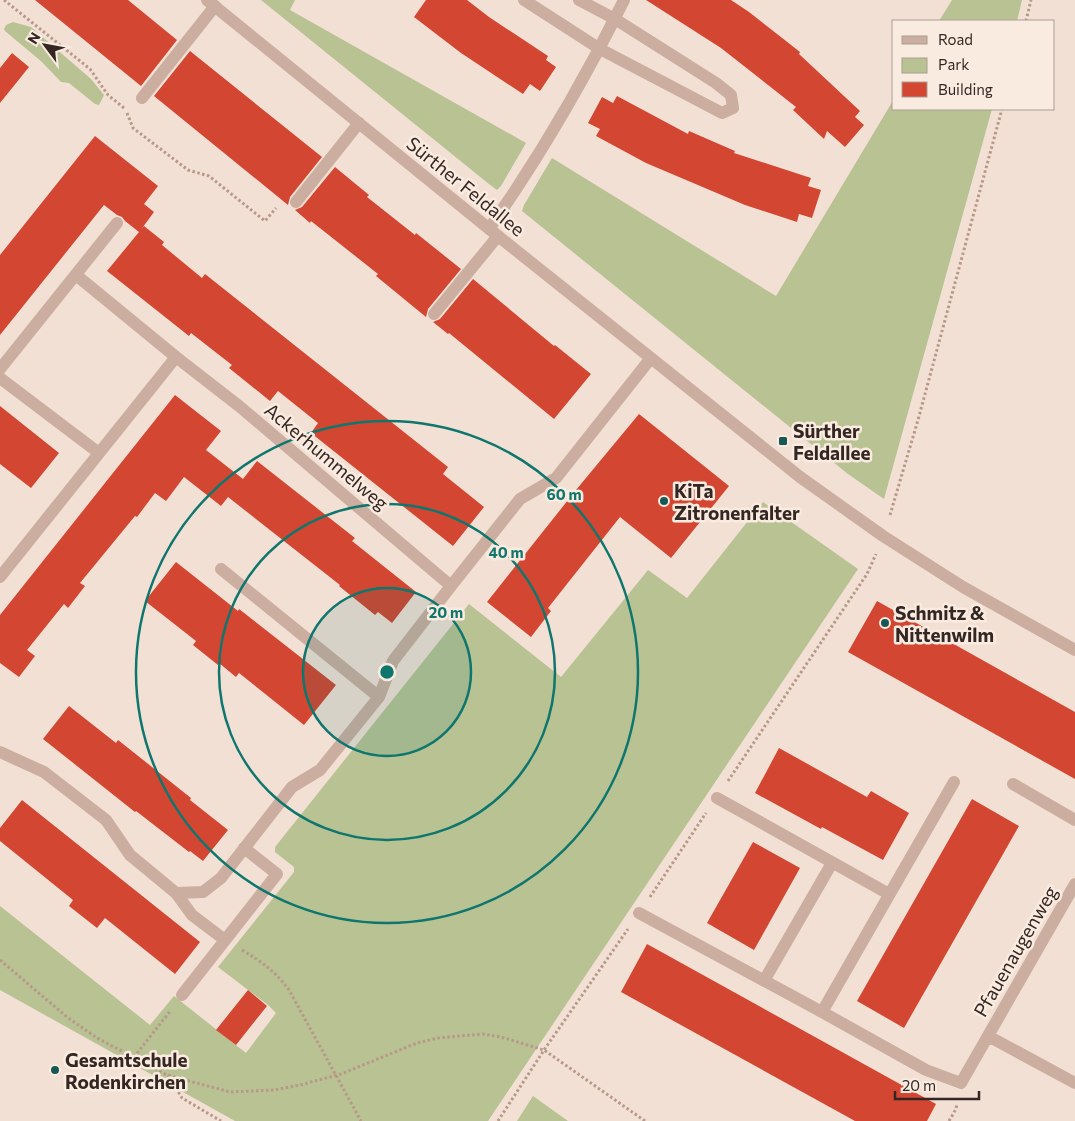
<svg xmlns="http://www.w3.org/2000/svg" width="1075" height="1121" viewBox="0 0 1075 1121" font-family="Commissioner,sans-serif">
<rect width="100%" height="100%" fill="#f3e0d4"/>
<!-- green -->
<path fill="#b8c293" d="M 261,0 L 295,0 L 290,10 L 526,143 L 501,186 L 497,190 L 489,184 Z
M 952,0 L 1022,0 L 1017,21 L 939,21 Z
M 13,22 L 31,27 L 91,79 L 104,95 L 99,105 L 95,104 L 69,83 L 61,82 L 42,62 L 5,31 L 4,29 L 6,25 Z
M 894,99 L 894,109 L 992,109 L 884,499 L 848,474 L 522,211 L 524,205 L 552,158 L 776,296 Z
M 763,502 L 858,569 L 488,1121 L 235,1121 L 0,990 L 0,906 L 150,1025 L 174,996 L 246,1053 L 276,1013 L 268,1005 L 218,967 L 294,872 L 294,867 L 275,852 L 275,847 L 469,604 L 561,677 L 648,570 L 687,598 Z
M 533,1096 L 568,1121 L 517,1121 Z"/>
<!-- building -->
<path fill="#d24632" d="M 35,0 L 128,0 L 177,40 L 141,86 Z
M 426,0 L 467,0 L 489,17 L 548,56 L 546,60 L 556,67 L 540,91 L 530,84 L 523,94 L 461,53 L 414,17 Z
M 646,0 L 731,0 L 749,12 L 800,52 L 799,54 L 860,111 L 855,117 L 864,125 L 845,147 L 827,131 L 824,139 L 793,110 L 796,107 L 721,48 Z
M 190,51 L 322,157 L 290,197 L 288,205 L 154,96 Z
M 12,53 L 29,67 L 0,103 L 0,68 Z
M 617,96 L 688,134 L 689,131 L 735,151 L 734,153 L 811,178 L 808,186 L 821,190 L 812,218 L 799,214 L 797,222 L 745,205 L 646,163 L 596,136 L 600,129 L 588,123 L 602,97 L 613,103 Z
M 95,136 L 158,186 L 144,204 L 154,212 L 140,231 L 144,226 L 164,242 L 162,245 L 202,278 L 205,274 L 448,467 L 443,474 L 484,507 L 453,546 L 311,433 L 318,423 L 278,391 L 270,401 L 229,368 L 232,365 L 191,333 L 189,336 L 107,271 L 139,232 L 125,221 L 122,217 L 117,215 L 104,205 L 0,335 L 0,255 Z
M 335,167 L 369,195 L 367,197 L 415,235 L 416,233 L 461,269 L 428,309 L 426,317 L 376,276 L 378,274 L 311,221 L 310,223 L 295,210 L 302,207 Z
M 473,279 L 554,346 L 555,345 L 591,374 L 554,419 L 449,333 L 448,334 L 433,322 L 440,319 Z
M 175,395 L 221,431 L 206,450 L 243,479 L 257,461 L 355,538 L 352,541 L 416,592 L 392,623 L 378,612 L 375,615 L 339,586 L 340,585 L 228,497 L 221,506 L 184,477 L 166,501 L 155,493 L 137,517 L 135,516 L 80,583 L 85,586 L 68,608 L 64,604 L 27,650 L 35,656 L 19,677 L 0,663 L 0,615 Z
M 0,406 L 59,453 L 31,488 L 0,464 Z
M 639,414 L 729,486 L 671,558 L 620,517 L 548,608 L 551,611 L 531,637 L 487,602 L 576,490 Z
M 176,562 L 238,611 L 239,609 L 336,685 L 304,725 L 239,673 L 236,677 L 219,663 L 218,665 L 193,645 L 196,641 L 145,601 Z
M 877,601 L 1075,712 L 1075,779 L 848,652 Z
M 69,706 L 116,743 L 118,740 L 191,798 L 190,800 L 228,830 L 203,861 L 190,851 L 189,852 L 136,811 L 135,812 L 43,739 Z
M 779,748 L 867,797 L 871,791 L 909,813 L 883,860 L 822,827 L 821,829 L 755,793 Z
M 972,799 L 1019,826 L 904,1028 L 857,1001 Z
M 22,800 L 200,942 L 175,974 L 105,918 L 97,928 L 69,906 L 73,900 L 0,841 L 0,828 Z
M 753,842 L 800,868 L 754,950 L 707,923 Z
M 647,944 L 936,1104 L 927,1121 L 855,1121 L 621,992 Z
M 248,990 L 267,1006 L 236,1045 L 216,1030 Z"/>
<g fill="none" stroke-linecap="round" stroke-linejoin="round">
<!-- path -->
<path stroke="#b79889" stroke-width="3" stroke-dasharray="2.5 2.5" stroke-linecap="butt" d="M 4,0 L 90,69 L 108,95 L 124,108
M 1026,21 L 1031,0
M 127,113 L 133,128 L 188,170 L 209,176 L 265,221 L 276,208
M 890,515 L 918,420 L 1002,109
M 728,781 L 867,574 L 876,554
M 650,897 L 706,813
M 242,950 C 262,962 275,971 289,990 L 361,1121
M 0,960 L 67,1017 L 97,1038 L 167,1075 L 230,1092 L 274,1090 L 300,1085 L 341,1074 L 417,1043 L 438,1038 L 483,1034 L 501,1037 L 544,1050 L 645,1121
M 134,1057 L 171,1010
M 168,1075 L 182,1098 L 221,1121
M 498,1121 L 544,1050 L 628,929
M 949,1121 L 956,1109 L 957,1103"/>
<!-- service -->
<path stroke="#cbae9f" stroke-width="12" d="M 142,98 L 215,6
M 296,202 L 359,123
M 434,314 L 498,236
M 1013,784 L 1075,820
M 176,893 L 192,915 L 225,940
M 182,995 L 277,874 L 244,848"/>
<!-- minor -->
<path stroke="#cbae9f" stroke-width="12" d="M 207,0 L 498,236 L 800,477 L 883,536 L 963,587 L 1075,650
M 524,0 L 600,49 L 722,113 L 733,108 L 731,95 L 716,83 L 615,19 L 579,0
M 489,229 C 540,156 585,79 624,0
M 76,275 L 176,357
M 0,369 L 117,223
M 0,378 L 99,453
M 221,569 L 379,697
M 0,577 L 176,357 L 239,406 L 451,586
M 0,752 L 44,772 L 106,820 L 130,855 L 176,893 L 203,892 L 221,878 L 292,787 L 320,770 L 379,697 L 393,661 L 451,586 L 520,499 L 556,478 L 651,358
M 954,782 L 822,1012 L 926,1070 L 961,1083 L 1075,884
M 717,798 L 889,894
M 639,913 L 822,1012
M 765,979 L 832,863
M 988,1036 L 1075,1083"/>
</g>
<!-- distance rings -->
<circle cx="387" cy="672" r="84" fill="#0f766e" fill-opacity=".12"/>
<g fill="none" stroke="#0f766e" stroke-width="2.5">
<circle cx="387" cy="672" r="84"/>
<circle cx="387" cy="672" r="168"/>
<circle cx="387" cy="672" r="251"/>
</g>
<!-- markers -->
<g fill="#165855" stroke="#faebe0" stroke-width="2">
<rect x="778" y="436" width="10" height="10" rx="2.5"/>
<circle cx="664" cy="501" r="5"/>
<circle cx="885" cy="623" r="5"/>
<circle cx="55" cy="1070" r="5"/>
</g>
<g text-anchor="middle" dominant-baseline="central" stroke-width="5" stroke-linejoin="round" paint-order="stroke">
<!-- street labels -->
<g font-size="19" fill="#342723" stroke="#faebe0">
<text transform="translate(466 186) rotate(39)">Sürther Feldallee</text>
<text transform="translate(327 456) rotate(40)">Ackerhummelweg</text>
<text transform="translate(1015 951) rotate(-60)">Pfauenaugenweg</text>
</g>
<!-- poi labels -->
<g font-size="19" font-weight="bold" fill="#342723" stroke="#faebe0" text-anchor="start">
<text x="793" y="430">Sürther<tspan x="793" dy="22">Feldallee</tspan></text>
<text x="674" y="490">KiTa<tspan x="674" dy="22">Zitronenfalter</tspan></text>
<text x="895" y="612">Schmitz &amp;<tspan x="895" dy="22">Nittenwilm</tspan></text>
<text x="65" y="1059">Gesamtschule<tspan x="65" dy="22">Rodenkirchen</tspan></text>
</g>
</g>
<circle cx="387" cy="672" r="8" fill="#0f766e" stroke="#faebe0" stroke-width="2.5"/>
<g font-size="15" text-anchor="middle" font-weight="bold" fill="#0f766e" stroke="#faebe0" stroke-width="5" stroke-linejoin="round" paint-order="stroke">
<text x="564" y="500">60 m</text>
<text x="506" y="558">40 m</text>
<text x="446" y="618">20 m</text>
</g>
<!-- legend -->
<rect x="892" y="20" width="162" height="90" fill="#faebe0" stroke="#ab9d94"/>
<rect x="902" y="36" width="25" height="8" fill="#cbae9f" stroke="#ab9d94"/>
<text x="938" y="45" font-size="15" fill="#342723">Road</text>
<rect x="902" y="58" width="25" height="15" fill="#b8c293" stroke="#ab9d94"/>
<text x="938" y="70" font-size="15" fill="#342723">Park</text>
<rect x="902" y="82" width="25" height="15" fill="#d24632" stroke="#ab9d94"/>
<text x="938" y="95" font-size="15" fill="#342723">Building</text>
<!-- north arrow -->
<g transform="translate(45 45) rotate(302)" stroke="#faebe0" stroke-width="4" paint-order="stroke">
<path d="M0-4L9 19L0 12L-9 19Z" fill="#342723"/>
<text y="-8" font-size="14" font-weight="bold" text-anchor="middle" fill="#342723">N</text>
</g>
<!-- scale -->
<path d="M895 1091v8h84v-8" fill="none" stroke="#342723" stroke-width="2.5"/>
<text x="902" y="1091" font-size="15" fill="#342723" stroke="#faebe0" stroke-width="4" paint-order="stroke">20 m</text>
</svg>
